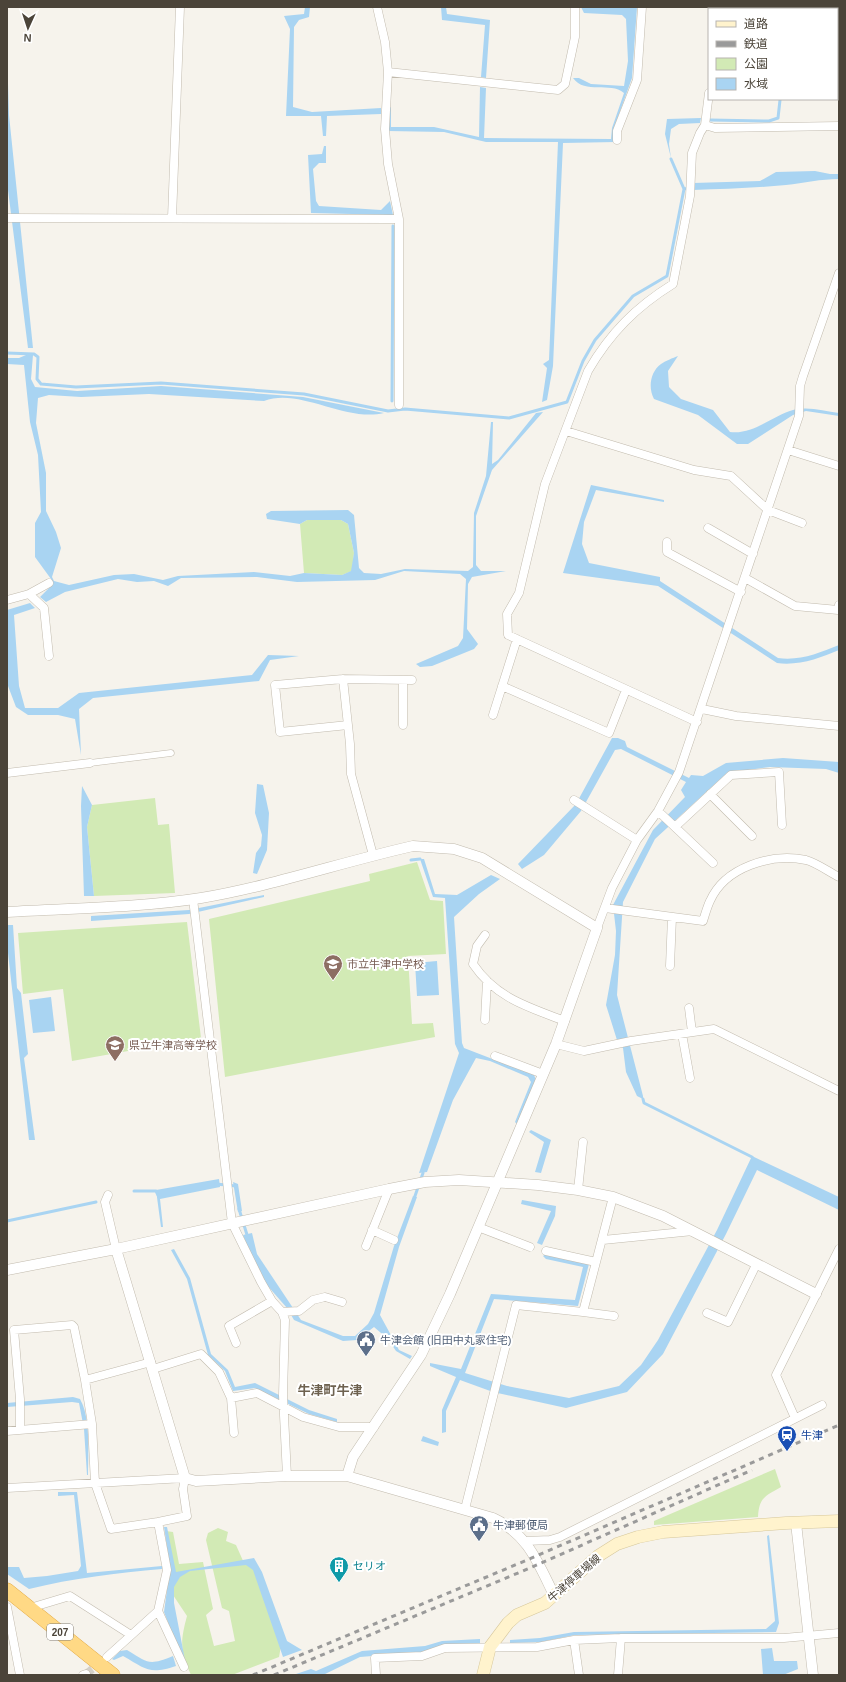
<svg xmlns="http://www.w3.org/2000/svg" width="846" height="1682" viewBox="0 0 846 1682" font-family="Arial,'Noto Sans JP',sans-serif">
<rect width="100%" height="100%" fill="#f6f3ec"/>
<!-- green -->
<path fill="#d2eab5" d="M 307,520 L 341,520 L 348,524 L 354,553 L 352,571 L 342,575 L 304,573 L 300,524 Z
M 155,798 L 158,825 L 169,824 L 175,893 L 94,896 L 87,827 L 92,805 Z
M 417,862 L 430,900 L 443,901 L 446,954 L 408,956 L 412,1024 L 433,1023 L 435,1037 L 225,1077 L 209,919 L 370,881 L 369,874 Z
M 187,922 L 201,1038 L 72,1061 L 63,989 L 23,994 L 18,933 Z
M 775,1469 L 781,1487 C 765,1496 759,1498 758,1517 L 654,1525 L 654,1521 Z
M 218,1528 L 228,1532 L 226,1541 L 236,1545 L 244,1563 L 256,1569 L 281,1646 L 279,1657 L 232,1675 L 191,1675 C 180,1651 180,1642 187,1616 L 171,1592 L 173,1572 L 166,1531 L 173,1532 L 179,1564 L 203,1562 L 213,1609 L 206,1615 L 214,1646 L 235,1641 L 229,1611 L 222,1608 L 206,1540 L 208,1533 Z"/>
<!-- water -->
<path fill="#a9d4f2" d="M 305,7 L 310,7 L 309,17 L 299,20 L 294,27 L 293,107 L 312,112 L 381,108 L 381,114 L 327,116 L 326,136 L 323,136 L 321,116 L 286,116 L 290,29 L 284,16 L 304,14 Z
M 441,7 L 446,7 L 447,14 L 490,20 L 486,78 L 481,77 L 485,25 L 442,20 Z
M 581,7 L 637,7 L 632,78 L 614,128 L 616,142 L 563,143 L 553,366 L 547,400 L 542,402 L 547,368 L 543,364 L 549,360 L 558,142 L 486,142 L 444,132 L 388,131 L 388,108 L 391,107 L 391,127 L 434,127 L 479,137 L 480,87 L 486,88 L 484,138 L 611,139 L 612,128 L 624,93 C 610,81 585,95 573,78 L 579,78 L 591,84 L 624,86 L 628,61 L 626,19 L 622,15 L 584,13 Z
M 7,52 L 9,115 L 33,348 L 28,348 L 7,182 Z
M 701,118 L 700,123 L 679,124 L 671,129 L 669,144 L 671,158 L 665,134 L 667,119 Z
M 324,146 L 326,146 L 326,163 L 319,163 L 313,169 L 316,201 L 319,206 L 381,210 L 390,201 L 393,215 L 311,213 L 308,155 L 322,154 Z
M 815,171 L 830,174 L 839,174 L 839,179 C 821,179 804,183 786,185 C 755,188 724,189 693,190 L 693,183 L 760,181 L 776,172 Z
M 26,355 L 33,355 L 31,379 L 35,387 L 77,391 L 161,386 L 303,397 L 384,413 C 344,422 299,387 264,401 L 149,394 L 81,397 L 49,395 L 38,398 L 36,423 L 46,473 L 46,511 L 56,532 L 61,548 L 52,577 L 54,581 L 69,585 L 114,575 L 134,574 L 163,580 L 178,576 L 254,572 L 290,576 L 304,573 L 342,575 L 351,571 L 354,553 L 348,524 L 341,520 L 307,520 L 300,524 L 267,519 L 266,514 L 271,511 L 348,510 L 354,515 L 359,568 L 364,573 L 381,574 L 405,569 L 468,571 L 473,567 L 474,513 L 486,476 L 491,422 L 493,422 L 492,464 L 498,460 L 536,413 L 543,412 L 492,470 L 476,516 L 476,565 L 481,571 L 506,571 L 472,577 L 468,584 L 467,629 L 478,644 L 474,649 L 432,666 L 420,667 L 416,664 L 458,646 L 463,638 L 466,579 L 460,574 L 404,571 L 375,580 L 297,582 L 257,577 L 181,578 L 168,586 L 154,581 L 137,582 L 118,579 L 65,592 L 46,602 L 40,597 L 52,585 L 51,579 L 35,557 L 35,523 L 41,512 L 38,455 L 30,422 L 24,365 L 7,364 L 7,358 L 19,358 Z
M 678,356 L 668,371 L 669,387 L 681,399 L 713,410 L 730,432 C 753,435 772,416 793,410 C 808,406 824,411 839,413 L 839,416 L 806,411 L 793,415 L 748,444 L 737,444 L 698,415 L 654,399 C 648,388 650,372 661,364 C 665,361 673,358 678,356 Z
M 591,485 L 664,500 L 664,502 L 596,490 L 584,522 L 582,544 L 589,563 L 660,577 L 660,581 L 778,658 C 800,661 819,653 839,645 L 839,650 C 820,658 799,666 777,663 L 658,586 L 563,573 Z
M 30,603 L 35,608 L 14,615 L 19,686 L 25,708 L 58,708 L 79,693 L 252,675 L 268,655 L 299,656 L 270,660 L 259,681 L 93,698 L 79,709 L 81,755 L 75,719 L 58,715 L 28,715 L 16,707 L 8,686 L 7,610 Z
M 612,738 L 618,738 L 625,741 L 627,747 L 689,778 L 691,775 L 703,776 L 726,763 L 783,758 L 839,762 L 839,773 L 826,769 L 770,767 L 727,773 L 655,839 L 623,902 L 617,995 L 643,1096 L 643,1099 L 637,1096 L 626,1072 L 623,1048 L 617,1040 L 606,1005 L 615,955 L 616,931 L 613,905 L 653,830 L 685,797 L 681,790 L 686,782 L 621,749 L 615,750 L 581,811 L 544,855 L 522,869 L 518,864 L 576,804 Z
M 257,784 L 263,785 L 269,813 L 267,850 L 257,874 L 253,873 L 256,853 L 261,846 L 262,835 L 255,813 Z
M 82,786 L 92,805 L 87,827 L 94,896 L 84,896 L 81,806 Z
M 420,859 L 424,859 L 435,894 L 457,895 L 491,875 L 500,879 L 479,894 L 454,917 L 462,1043 L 464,1048 L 534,1075 L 536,1080 L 517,1124 L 515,1122 L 531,1082 L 528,1077 L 490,1061 L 476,1058 L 453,1100 L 427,1172 L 419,1173 L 459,1053 L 455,1044 L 445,898 L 433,897 Z
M 264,895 L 264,897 L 189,914 L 91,921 L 91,916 L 189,910 Z
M 7,925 L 13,925 L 17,988 L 21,993 L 28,1054 L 24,1058 L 35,1140 L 29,1140 L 7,944 Z
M 437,961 L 439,995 L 417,996 L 415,963 Z
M 51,997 L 55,1031 L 33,1033 L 29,1000 Z
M 531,1130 L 551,1140 L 541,1173 L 535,1172 L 544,1142 L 529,1132 Z
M 752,1156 L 839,1197 L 839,1210 L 757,1170 L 726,1234 L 663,1354 L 627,1392 L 566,1408 L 493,1392 L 460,1380 L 446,1411 L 446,1432 L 442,1433 L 442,1410 L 456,1377 L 430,1366 L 430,1363 L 461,1369 L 491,1294 L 575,1300 L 583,1267 L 546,1259 L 543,1256 L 547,1253 L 589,1264 L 578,1306 L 494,1299 L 465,1373 L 507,1386 L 569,1398 L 619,1386 L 641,1365 L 658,1340 L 717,1230 Z
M 219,1179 L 220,1187 L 160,1199 L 163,1227 L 161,1227 L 156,1190 Z
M 233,1182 L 238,1184 L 242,1211 L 238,1212 Z
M 413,1196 L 417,1197 L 399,1247 L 380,1315 L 399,1350 L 412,1356 L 410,1359 L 396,1351 L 388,1339 L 374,1327 L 357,1340 L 343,1341 L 294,1320 L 287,1308 L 266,1284 L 251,1256 L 243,1235 L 252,1233 L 257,1254 L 301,1320 L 343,1336 L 355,1336 L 368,1324 L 374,1313 L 394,1246 Z
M 522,1200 L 556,1206 L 555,1216 L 542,1245 L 537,1243 L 551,1211 L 521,1204 Z
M 174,1249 L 190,1278 L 211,1354 L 228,1370 L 235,1387 L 255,1383 L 309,1410 L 337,1419 L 337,1422 L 309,1414 L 255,1388 L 233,1391 L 225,1371 L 208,1355 L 187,1279 L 171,1250 Z
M 73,1397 L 80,1399 C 91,1418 88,1453 88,1475 L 87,1475 L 84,1429 L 79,1403 L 72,1402 L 7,1407 L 7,1403 Z
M 423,1436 L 439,1442 L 438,1446 L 421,1441 Z
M 58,1492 L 77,1492 L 87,1573 L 162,1566 L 162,1569 C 117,1573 73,1578 29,1589 L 7,1574 L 7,1567 L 19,1567 L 24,1578 L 47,1576 L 78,1571 L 81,1566 L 74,1495 L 58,1496 Z
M 164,1527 L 167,1527 L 176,1572 L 254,1558 L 262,1572 L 287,1641 L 302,1650 L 283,1657 L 253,1570 L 246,1565 L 190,1571 L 180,1577 L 174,1587 L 174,1603 L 185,1660 L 183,1662 L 164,1612 L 170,1568 Z
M 769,1535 L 779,1623 L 776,1632 L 575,1635 L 541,1642 L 510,1643 L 510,1640 L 540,1638 L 574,1632 L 766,1629 L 775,1621 L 767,1536 Z
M 480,1639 L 480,1644 L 421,1652 L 360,1657 L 323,1675 L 293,1675 L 311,1669 L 316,1671 L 362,1651 L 425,1646 L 442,1641 Z
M 772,1648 L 774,1661 L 797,1661 L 798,1669 L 783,1675 L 763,1675 L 761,1649 Z
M 127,1650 C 149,1663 148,1666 173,1656 L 176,1666 C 149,1675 146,1669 123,1656 L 114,1660 L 112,1659 L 120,1651 Z"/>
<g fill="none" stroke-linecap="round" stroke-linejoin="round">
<!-- stream -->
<path stroke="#a9d4f2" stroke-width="3" d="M 710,120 L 769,121 L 778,118 L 780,100
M 671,159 L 684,189
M 7,353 L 34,354 L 38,357 L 37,379 L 41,384 L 76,387 L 161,383 L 304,394 L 388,411 L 405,409 L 509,418 L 567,402 L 583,361 L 595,340 L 633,296 L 667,276 L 684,189 L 690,188
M 392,401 L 393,226
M 411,860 L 420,859
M 643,1099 L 644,1103 L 752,1157
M 216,1184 L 236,1186
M 134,1191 L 156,1191 L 158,1195
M 415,1196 L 423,1173
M 239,1209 L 248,1238
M 7,1221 L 96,1202"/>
<!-- minor-tunnel -->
<path stroke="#d4d0c8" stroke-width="8" stroke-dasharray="8 4" stroke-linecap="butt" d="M 86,1674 L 101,1662"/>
<defs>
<path id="pedestrian" d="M 90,763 L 171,753"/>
<path id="minor" d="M 377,7 L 385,42 L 388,72 L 385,129 L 388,164 L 399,219 L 399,405
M 719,9 L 719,7
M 388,72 L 558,90 L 565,84 L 575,37 L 575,7
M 705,125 L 715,128 L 839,126
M 617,140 L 617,131 L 637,80 L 642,7
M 7,218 L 399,219
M 172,218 L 180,7
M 566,431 L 694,470 L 731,476 L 768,510 L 802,523
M 788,450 L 839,466
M 708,528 L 753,554
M 667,542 L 667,552 L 741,592
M 745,578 L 795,606 L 838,610 L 839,605
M 29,594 L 44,608 L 49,656
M 7,600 L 29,594 L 49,583
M 343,679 L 350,744 L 351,774 L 373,855
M 502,686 L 609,733 L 626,690
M 702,709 L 736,716 L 839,726
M 493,715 L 517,639
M 697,722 L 508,635 L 507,614 L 519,593 L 545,484 L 588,371 C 610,333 636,307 673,284 L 690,196 L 692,153 L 700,133 L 705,125 L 709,93
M 348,725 L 280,732 L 275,685 L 343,679 L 412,680
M 403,725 L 403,680
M 7,773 L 90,763
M 710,794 L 752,836
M 574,800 L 637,840
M 658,811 L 713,863
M 676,826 L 731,775 L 779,772 L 782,825
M 193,899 L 232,1223 L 261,1282 L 272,1301 L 282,1312 L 285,1320 L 283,1395 L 287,1476
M 605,908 L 703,921 C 705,915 707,907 710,901 C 725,867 771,853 806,860 C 817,863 829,872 839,877
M 597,928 L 612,888 L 637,840 L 658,811 L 679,772 L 799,416 L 800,386 L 803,376 L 839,273
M 485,935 L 477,946 L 473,964 C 496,998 528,1007 565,1021
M 670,966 L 672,917
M 689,1008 L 692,1032
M 485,1020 L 487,981
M 682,1034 L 690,1078
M 556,1044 L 584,1051 L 631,1041 L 714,1029 L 839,1091
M 495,1056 L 543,1074
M 578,1190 L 583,1142
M 108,1195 L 105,1202 L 116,1249
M 478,1227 L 530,1247
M 372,1230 L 394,1240
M 603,1240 L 693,1231
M 366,1246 L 389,1189
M 546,1251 L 596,1262
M 282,1312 L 299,1311 L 313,1300 L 325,1297 L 342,1302
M 583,1312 L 614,1316
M 707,1313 L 728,1322 L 756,1265
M 236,1343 L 229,1326 L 272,1301
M 153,1369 L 201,1354 L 219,1372 L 231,1398 L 234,1433
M 85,1380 L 151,1362
M 231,1398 L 257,1393 L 303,1417 L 339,1427 L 374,1427
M 795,1418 L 776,1375 L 839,1249
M 20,1430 L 20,1399 L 14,1330 L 72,1325 L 74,1327 L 85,1380 L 92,1424 L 95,1483 L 111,1529 L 158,1522
M 7,1431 L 92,1424
M 7,1488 L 185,1478 L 183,1489 L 187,1516 L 158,1522 L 167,1570 L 158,1611 L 107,1657
M 465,1509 L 516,1305 L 583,1312 L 613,1197
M 526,1541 L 550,1540 L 560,1537 L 822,1405
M 7,1607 L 20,1675
M 30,1608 L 70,1596 L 131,1635
M 158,1611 L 184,1667
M 574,1640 L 579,1675
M 83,1675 L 86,1674
M 376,1675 L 375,1658 L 422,1656 L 445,1648 L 537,1647 L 574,1640 L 621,1638 L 784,1638 L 839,1633
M 618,1675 L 621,1638"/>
<path id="tertiary" d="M 7,912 C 71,908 137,908 201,898 C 272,886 342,862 413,846 L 454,849 L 482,858 L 597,928 L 556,1044 L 450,1294 L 421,1355 L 353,1457 L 347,1476
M 116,1249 L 185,1478 L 196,1481 L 287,1476 L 347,1476 L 493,1518 C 528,1534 538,1563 554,1595
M 7,1270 L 116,1249 L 389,1189 L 425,1182 L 459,1180 L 538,1185 L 578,1190 L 613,1197 L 663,1216 L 816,1294
M 796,1523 L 813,1675"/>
<path id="secondary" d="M 483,1675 L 490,1647 L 508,1623 L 517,1615 L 545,1603 L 598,1556 L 617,1544 L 638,1537 L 663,1532 L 786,1523 L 839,1521"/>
<path id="trunk" d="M 7,1590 L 113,1675"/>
</defs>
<!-- pedestrian casing -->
<use href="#pedestrian" stroke="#c2bbae" stroke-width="7"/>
<!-- minor casing -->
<use href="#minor" stroke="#c2bbae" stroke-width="9"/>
<!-- tertiary casing -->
<use href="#tertiary" stroke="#c2bbae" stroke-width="11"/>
<!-- secondary casing -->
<use href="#secondary" stroke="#d6c79b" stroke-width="13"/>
<!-- trunk casing -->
<use href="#trunk" stroke="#e0a43c" stroke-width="15"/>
<!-- pedestrian -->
<use href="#pedestrian" stroke="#fff" stroke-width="6"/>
<!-- minor -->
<use href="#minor" stroke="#fff" stroke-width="8"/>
<!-- tertiary -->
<use href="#tertiary" stroke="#fff" stroke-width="10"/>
<!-- secondary -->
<use href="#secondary" stroke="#fff3cd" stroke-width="12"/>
<!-- trunk -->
<use href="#trunk" stroke="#ffd985" stroke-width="14"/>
<!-- rail -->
<path stroke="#9a9a9a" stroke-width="3" stroke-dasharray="5 5" stroke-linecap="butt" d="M 253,1675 L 527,1560 L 839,1425
M 274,1675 L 530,1568 L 752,1470"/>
</g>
<!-- icons -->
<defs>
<symbol id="school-pin" viewBox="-11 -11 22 30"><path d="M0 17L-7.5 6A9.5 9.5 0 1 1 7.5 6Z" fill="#8d6e63" stroke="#fff"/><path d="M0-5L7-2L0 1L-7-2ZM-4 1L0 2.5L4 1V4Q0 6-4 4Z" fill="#fff"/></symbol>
<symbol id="civic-pin" viewBox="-11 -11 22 30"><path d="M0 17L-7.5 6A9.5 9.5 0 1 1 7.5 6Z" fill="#5c6f8a" stroke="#fff"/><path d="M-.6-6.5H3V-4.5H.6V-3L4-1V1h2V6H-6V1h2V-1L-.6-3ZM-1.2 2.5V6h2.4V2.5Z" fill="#fff"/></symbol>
<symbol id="station-pin" viewBox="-11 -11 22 30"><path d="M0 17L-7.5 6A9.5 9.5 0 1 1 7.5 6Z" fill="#1a4fb4" stroke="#fff"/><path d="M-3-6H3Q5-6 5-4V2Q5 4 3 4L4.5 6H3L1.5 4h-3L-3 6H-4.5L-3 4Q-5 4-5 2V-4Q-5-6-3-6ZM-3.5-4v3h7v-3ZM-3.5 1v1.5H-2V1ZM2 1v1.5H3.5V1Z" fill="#fff"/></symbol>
<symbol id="building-pin" viewBox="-11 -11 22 30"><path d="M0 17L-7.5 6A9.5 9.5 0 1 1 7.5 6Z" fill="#0f9aa8" stroke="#fff"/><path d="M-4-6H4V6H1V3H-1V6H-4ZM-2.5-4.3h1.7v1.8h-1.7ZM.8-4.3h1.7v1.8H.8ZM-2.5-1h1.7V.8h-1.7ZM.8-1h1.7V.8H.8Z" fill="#fff"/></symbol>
</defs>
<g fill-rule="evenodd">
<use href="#school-pin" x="322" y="953" width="22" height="30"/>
<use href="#school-pin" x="104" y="1034" width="22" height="30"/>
<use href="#civic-pin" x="355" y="1329" width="22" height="30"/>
<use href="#station-pin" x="776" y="1424" width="22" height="30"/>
<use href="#civic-pin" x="468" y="1514" width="22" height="30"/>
<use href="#building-pin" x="328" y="1555" width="22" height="30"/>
</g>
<g text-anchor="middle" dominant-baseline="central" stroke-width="4" stroke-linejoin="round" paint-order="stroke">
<!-- shield labels -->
<rect fill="#fff" stroke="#817c74" stroke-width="1" x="47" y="1624" width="26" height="16" rx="3"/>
<g font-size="10" font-weight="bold" fill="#4b4439">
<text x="60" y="1632">207</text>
</g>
<!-- education labels -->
<g font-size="11" fill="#785e54" stroke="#fff" text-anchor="start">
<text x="347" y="964">市立牛津中学校</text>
<text x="129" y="1045">県立牛津高等学校</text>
</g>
<!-- service labels -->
<g font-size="11" fill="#4e5e75" stroke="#fff" text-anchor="start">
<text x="380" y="1340">牛津会館 (旧田中丸家住宅)</text>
<text x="493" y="1525">牛津郵便局</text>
</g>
<!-- transit labels -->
<g font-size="11" fill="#164399" stroke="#fff" text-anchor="start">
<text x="801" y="1435">牛津</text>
</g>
<!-- culture labels -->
<g font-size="11" fill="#0d838f" stroke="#fff" text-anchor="start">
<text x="353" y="1566">セリオ</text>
</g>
<!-- street labels -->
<g font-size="11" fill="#4b4439" stroke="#fff">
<text transform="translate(574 1578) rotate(-41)">牛津停車場線</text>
</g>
<!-- quarter labels -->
<g font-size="13" font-weight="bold" fill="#6e6250" stroke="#fff">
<text x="330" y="1390">牛津町牛津</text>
</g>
</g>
<!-- border -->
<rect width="846" height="1682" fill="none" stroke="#4b4439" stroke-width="16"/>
<!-- legend -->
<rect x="708" y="8" width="130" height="92" fill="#ffffff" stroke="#b7b4b0"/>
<rect x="716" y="21" width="20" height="6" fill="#fff3cd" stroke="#b7b4b0"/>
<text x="744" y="28" font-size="12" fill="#4b4439">道路</text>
<rect x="716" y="41" width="20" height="6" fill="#9a9a9a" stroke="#b7b4b0"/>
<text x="744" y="48" font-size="12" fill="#4b4439">鉄道</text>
<rect x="716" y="58" width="20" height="12" fill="#d2eab5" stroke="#b7b4b0"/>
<text x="744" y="68" font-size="12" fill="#4b4439">公園</text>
<rect x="716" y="78" width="20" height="12" fill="#a9d4f2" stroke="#b7b4b0"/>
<text x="744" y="88" font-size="12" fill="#4b4439">水域</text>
<!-- north arrow -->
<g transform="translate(28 28) rotate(183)" stroke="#ffffff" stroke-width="3" paint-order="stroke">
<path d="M0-3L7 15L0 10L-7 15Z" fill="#4b4439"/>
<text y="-6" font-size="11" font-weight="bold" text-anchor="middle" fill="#4b4439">N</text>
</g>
</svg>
